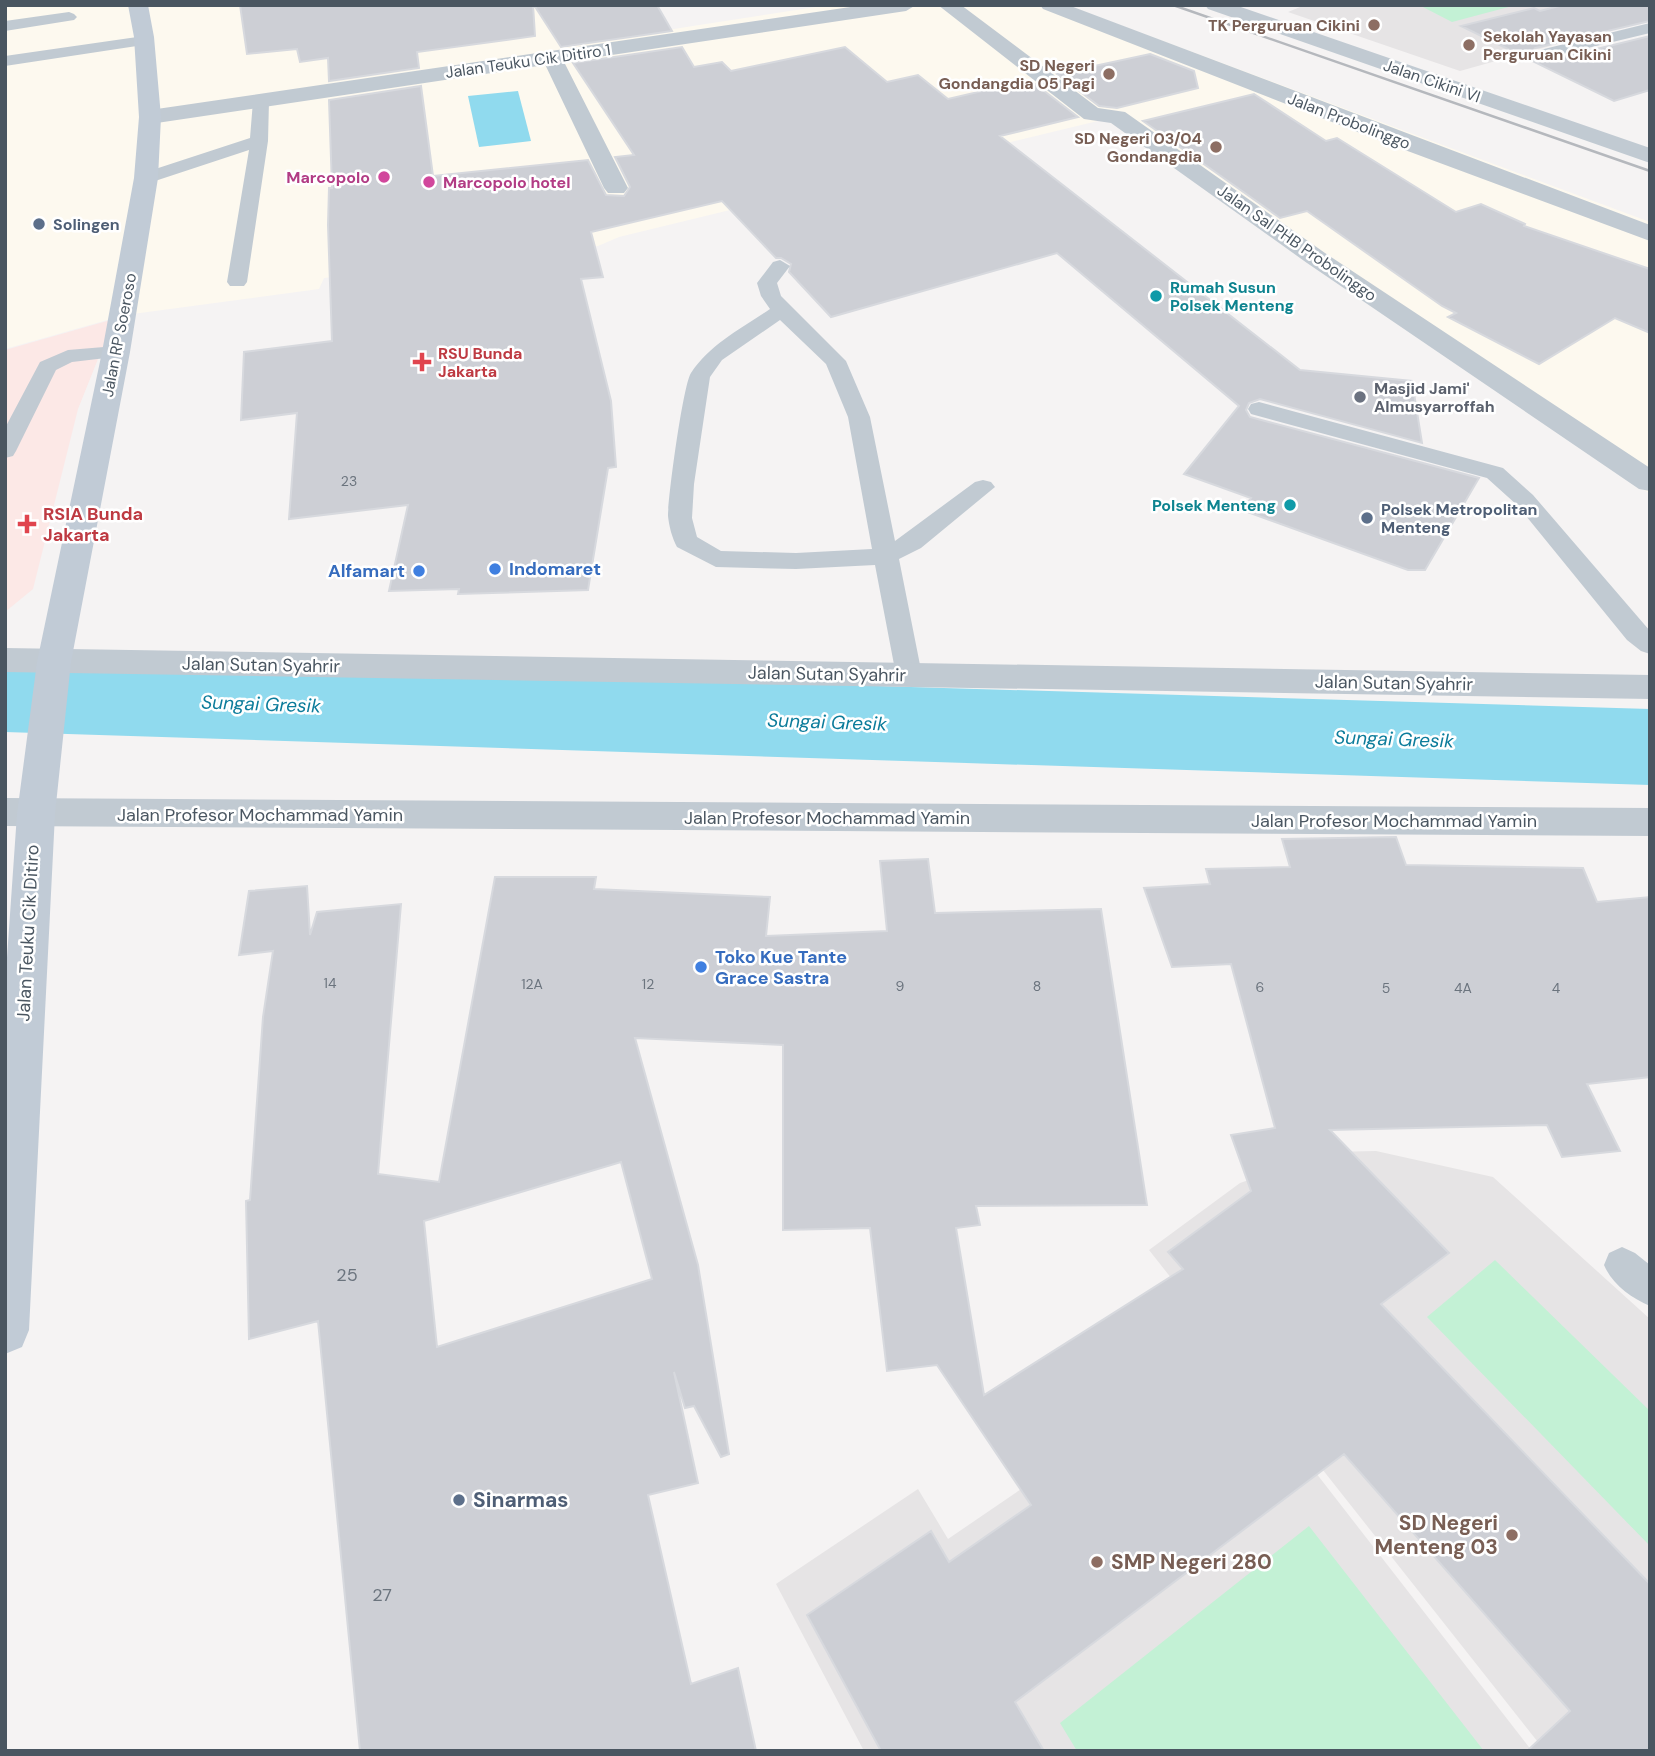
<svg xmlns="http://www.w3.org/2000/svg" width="1655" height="1756" viewBox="0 0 1655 1756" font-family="'DM Sans',sans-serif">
<rect width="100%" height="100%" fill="#f5f3f3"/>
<!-- commercial -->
<path fill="#fdf9ef" d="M 5,5 L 591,5 L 609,39 L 829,5 L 1066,5 L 1650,222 L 1650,494 L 1106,119 L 619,237 L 598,246 L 324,278 L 319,289 L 125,315 L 5,349 Z"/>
<!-- education -->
<path fill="#e6e4e5" d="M 1305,5 L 1650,5 L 1650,18 L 1460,71 L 1288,12 Z
M 1376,1151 L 1493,1177 L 1650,1319 L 1650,1751 L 1545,1751 L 1149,1250 L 1240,1183 L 1331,1152 Z
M 1222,1352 L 1532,1751 L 864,1751 L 776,1584 L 918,1489 L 948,1539 Z"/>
<!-- medical -->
<path fill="#fce8e6" d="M 114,319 L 78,409 L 33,589 L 5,612 L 5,350 Z"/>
<!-- green -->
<path fill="#c3f1d5" d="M 1419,5 L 1516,5 L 1452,22 Z
M 1495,1260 L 1650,1411 L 1650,1546 L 1427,1317 Z
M 1309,1526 L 1484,1751 L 1077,1751 L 1060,1723 Z"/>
<!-- water -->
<path fill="#90daee" d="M 518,91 L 531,141 L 479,147 L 468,96 Z"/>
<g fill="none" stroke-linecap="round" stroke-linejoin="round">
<!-- river -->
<path fill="#90daee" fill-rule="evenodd" d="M 5,660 L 1650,709 L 1650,785 L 5,732 Z"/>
</g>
<!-- building -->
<path fill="#cdcfd5" stroke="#d7d9de" stroke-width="2" fill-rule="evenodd" d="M 240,5 L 533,5 L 535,36 L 417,52 L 419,68 L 329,81 L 328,58 L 300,62 L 297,49 L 247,54 Z
M 534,5 L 657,5 L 672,31 L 561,47 Z
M 1563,5 L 1650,5 L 1650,21 L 1535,48 L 1531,55 L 1543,62 L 1650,36 L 1650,90 L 1614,101 L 1461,26 L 1534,8 L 1540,11 Z
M 682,47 L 694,67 L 722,62 L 731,71 L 845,47 L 887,82 L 918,75 L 948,99 L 1030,80 L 1078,117 L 1000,136 L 1300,370 L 1412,381 L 1422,443 L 1260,399 L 1249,403 L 1246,410 L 1250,417 L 1479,478 L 1425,570 L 1408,570 L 1242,510 L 1251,498 L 1184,474 L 1239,406 L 1057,253 L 831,317 L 789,272 L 791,264 L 781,258 L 776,258 L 722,201 L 591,232 L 603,277 L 581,279 L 611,401 L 616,467 L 608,468 L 588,590 L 458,594 L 459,589 L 389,591 L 408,505 L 289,519 L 297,413 L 241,420 L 244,352 L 332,341 L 328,225 L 329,188 L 332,188 L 329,100 L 421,86 L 433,176 L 588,160 L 606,195 L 624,196 L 630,187 L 615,157 L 634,155 L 573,63 Z
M 1150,54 L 1194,71 L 1198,88 L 1117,108 L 1099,106 L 1057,74 Z
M 1254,94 L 1326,141 L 1337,138 L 1456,212 L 1481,204 L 1525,224 L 1524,226 L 1650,269 L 1650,333 L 1615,318 L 1539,364 L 1448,317 L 1456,313 L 1442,306 L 1307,211 L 1280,218 L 1143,121 Z
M 1396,837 L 1406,865 L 1583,868 L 1597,902 L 1650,897 L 1650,1077 L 1587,1084 L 1620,1151 L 1562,1157 L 1547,1125 L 1330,1130 L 1449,1253 L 1381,1304 L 1650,1584 L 1650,1751 L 1527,1751 L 1570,1711 L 1344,1454 L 1015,1702 L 1044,1751 L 881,1751 L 807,1615 L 931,1531 L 949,1562 L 1031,1505 L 937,1365 L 887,1371 L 870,1228 L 783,1230 L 783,1045 L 635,1038 L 698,1265 L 729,1454 L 721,1457 L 694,1406 L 685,1408 L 674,1372 L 698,1483 L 648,1495 L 691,1684 L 738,1668 L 756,1751 L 360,1751 L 318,1321 L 249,1339 L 246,1201 L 250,1200 L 263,1017 L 273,951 L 239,955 L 249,891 L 307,886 L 310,935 L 317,912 L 401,904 L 378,1174 L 439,1182 L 495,877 L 596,877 L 594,889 L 770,897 L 766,936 L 887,931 L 880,861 L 928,859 L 935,913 L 1101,909 L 1147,1205 L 976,1206 L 980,1225 L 956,1228 L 984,1395 L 1183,1269 L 1168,1252 L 1251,1191 L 1231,1135 L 1275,1128 L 1231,964 L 1172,967 L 1144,888 L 1210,884 L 1206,869 L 1290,867 L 1282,839 ZM 621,1162 L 652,1279 L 437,1347 L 424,1221 Z"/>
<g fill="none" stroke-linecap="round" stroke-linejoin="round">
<!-- service -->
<path fill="#c1cad2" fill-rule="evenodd" d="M 69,12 L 74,14 L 77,17 L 74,20 L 5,31 L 5,21 Z
M 1650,23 L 1650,33 L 1542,59 L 1534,54 L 1536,51 Z
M 144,36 L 150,38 L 152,41 L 150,44 L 5,66 L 5,56 Z
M 261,96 L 269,101 L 268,141 L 247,282 L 244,286 L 230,286 L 227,282 L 249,150 L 152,182 L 146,183 L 137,178 L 140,174 L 250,138 L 253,101 Z
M 780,260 L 790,266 L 777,283 L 781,296 L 846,361 L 870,417 L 895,541 L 975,482 L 983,480 L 991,482 L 995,487 L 921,548 L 899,559 L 922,675 L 918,682 L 909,684 L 900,682 L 896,675 L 875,565 L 796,569 L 716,567 L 677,547 C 672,538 669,526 668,516 C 668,497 683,385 691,373 C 710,344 742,328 770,309 L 761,296 L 757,283 L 773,262 ZM 780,320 L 826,364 L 848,417 L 872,549 L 796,553 L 721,551 L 697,537 L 692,518 L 694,484 L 710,377 L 722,360 Z
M 116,346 L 123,348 L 126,352 L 123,356 L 72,362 L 56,370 L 16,451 L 13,456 L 5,458 L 5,428 L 40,362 L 68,350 Z
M 1259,402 L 1503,468 L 1533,495 L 1650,631 L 1650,654 L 1641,651 L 1627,640 L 1517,505 L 1487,478 L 1251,414 L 1248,409 L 1251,404 Z
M 1622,1247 L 1635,1253 L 1650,1265 L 1650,1306 C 1631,1298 1612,1284 1604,1265 L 1609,1253 Z"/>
<!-- minor -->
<path fill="#c1cad2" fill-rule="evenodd" d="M 938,5 L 961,5 L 1098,108 L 1125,112 L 1325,253 L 1650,468 L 1650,491 L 1639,489 L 1307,263 L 1111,123 L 1084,119 Z
M 1205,5 L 1235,5 L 1650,148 L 1650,163 L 1208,9 Z
M 552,52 L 559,54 L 562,58 L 628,188 L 624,193 L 608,193 L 604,188 L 542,58 L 545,54 Z"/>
<!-- tertiary -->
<path fill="#c1cad2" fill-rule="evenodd" d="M 864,5 L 916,5 L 906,11 L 150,124 L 142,122 L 139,117 L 142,112 L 150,110 Z
M 1040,5 L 1068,5 L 1650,225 L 1650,241 L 1378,140 L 1043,9 Z
M 5,648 L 1650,675 L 1650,699 L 5,672 Z
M 5,798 L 1650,808 L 1650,836 L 5,826 Z"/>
<!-- secondary -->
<path fill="#c1cbd6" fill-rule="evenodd" d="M 128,5 L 148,5 L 154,37 L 161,117 L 158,178 L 130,352 L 71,662 L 55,814 L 29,1330 L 22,1347 L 5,1354 L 5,986 L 17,814 L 37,662 L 102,352 L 134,178 L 139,117 L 134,37 Z"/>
<!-- rail -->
<path stroke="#b5b8bd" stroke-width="2.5" d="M 1173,5 L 1650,171"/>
</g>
<!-- markers -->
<g fill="#8d6e63" stroke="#fff" stroke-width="2.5">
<circle cx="1374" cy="25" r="7"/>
<circle cx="1469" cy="45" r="7"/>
<circle cx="1109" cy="74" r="7"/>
<circle cx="1216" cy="147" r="7"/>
<circle cx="1512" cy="1535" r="7"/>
<circle cx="1097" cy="1562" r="7"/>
</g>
<g fill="#d1479c" stroke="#fff" stroke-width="2.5">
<circle cx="384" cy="177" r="7"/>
<circle cx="429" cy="182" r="7"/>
</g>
<g fill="#5c6f8a" stroke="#fff" stroke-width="2.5">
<circle cx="39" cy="224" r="7"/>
<circle cx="1367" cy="518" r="7"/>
<circle cx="459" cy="1500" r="7"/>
</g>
<g fill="#0f9aa8" stroke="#fff" stroke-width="2.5">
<circle cx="1156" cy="296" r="7"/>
<circle cx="1290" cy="505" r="7"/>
</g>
<g fill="#e0444e" stroke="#fff" stroke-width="2.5">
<path d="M418.5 351.5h7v7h7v7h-7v7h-7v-7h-7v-7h7z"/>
<path d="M23.5 513.5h7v7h7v7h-7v7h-7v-7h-7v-7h7z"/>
</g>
<circle fill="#6b7280" stroke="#fff" stroke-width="2.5" cx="1360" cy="397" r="7"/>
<g fill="#3f7fe0" stroke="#fff" stroke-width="2.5">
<circle cx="495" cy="569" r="7"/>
<circle cx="419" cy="571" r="7"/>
<circle cx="701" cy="967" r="7"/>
</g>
<g text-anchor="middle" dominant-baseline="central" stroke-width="5" stroke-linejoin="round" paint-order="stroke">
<!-- number labels -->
<g font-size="14" fill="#6b747e">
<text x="349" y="481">23</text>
<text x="330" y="983">14</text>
<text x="532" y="984">12A</text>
<text x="648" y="984">12</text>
<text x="900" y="986">9</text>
<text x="1037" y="986">8</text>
<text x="1260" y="987">6</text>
<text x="1386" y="988">5</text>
<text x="1463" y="988">4A</text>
<text x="1556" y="988">4</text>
</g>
<!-- far-education labels -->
<g font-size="16" font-weight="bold" fill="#785e54" stroke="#fff" text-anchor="end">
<text x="1360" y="25">TK Perguruan Cikini</text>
<text x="1483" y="36" text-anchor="start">Sekolah Yayasan<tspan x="1483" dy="18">Perguruan Cikini</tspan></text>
<text x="1095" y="65">SD Negeri<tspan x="1095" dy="18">Gondangdia 05 Pagi</tspan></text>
<text x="1202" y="138">SD Negeri 03/04<tspan x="1202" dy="18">Gondangdia</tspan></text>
</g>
<!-- far-street labels -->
<g font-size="16" fill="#4a5661" stroke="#fff">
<text transform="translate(528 61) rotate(-8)">Jalan Teuku Cik Ditiro 1</text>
<text transform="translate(1432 81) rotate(19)">Jalan Cikini VI</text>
<text transform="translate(1349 121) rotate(21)">Jalan Probolinggo</text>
<text transform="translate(1297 243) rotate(35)">Jalan Sal PHB Probolinggo</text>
<text transform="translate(119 335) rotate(-79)">Jalan RP Soeroso</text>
</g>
<!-- far-hotel labels -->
<g font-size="16" font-weight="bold" fill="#b23c85" stroke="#fff" text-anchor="end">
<text x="370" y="177">Marcopolo</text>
<text x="443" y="182" text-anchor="start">Marcopolo hotel</text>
</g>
<!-- far-service labels -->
<g font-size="16" font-weight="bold" fill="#4e5e75" stroke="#fff" text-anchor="start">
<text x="53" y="224">Solingen</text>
<text x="1381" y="509">Polsek Metropolitan<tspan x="1381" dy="18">Menteng</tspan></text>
</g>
<!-- far-culture labels -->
<g font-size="16" font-weight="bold" fill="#0d838f" stroke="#fff" text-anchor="start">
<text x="1170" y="287">Rumah Susun<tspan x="1170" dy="18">Polsek Menteng</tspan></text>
<text x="1276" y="505" text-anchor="end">Polsek Menteng</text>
</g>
<!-- far-health labels -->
<g font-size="16" font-weight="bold" fill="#be3a42" stroke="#fff" text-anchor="start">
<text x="438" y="353">RSU Bunda<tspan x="438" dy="18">Jakarta</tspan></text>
</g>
<!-- far-worship labels -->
<g font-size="16" font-weight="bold" fill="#5b616d" stroke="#fff" text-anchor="start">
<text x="1374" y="388">Masjid Jami'<tspan x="1374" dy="18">Almusyarroffah</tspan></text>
</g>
<!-- health labels -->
<g font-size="18" font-weight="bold" fill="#be3a42" stroke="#fff" text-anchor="start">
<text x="43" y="514">RSIA Bunda<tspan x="43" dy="21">Jakarta</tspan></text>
</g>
<!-- shop labels -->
<g font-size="18" font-weight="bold" fill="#366cbe" stroke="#fff" text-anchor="start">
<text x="509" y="569">Indomaret</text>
<text x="405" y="571" text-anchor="end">Alfamart</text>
<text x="715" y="957">Toko Kue Tante<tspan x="715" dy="21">Grace Sastra</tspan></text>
</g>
<!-- street labels -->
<g font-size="18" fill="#4a5661" stroke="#fff">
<text transform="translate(261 665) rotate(1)">Jalan Sutan Syahrir</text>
<text transform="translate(827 674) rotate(1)">Jalan Sutan Syahrir</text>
<text transform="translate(1394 683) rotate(1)">Jalan Sutan Syahrir</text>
<text x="260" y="815">Jalan Profesor Mochammad Yamin</text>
<text x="827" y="818">Jalan Profesor Mochammad Yamin</text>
<text x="1394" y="821">Jalan Profesor Mochammad Yamin</text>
<text transform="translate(28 933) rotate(-87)">Jalan Teuku Cik Ditiro</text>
</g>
<!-- near-number labels -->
<g font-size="18" fill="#6b747e">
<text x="347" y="1275">25</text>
<text x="382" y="1595">27</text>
</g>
<!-- water labels -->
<g font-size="19" font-style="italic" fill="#0c7c9b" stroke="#fff">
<text transform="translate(261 704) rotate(2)">Sungai Gresik</text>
<text transform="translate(827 722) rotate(2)">Sungai Gresik</text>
<text transform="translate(1394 739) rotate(2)">Sungai Gresik</text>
</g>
<!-- near-service labels -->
<g font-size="21" font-weight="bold" fill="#4e5e75" stroke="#fff" text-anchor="start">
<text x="473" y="1500">Sinarmas</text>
</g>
<!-- near-education labels -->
<g font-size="21" font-weight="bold" fill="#785e54" stroke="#fff" text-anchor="end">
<text x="1498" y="1523">SD Negeri<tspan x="1498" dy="24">Menteng 03</tspan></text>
<text x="1111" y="1562" text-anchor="start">SMP Negeri 280</text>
</g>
</g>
<!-- border -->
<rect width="1655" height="1756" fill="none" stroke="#4a5661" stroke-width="14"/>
</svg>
